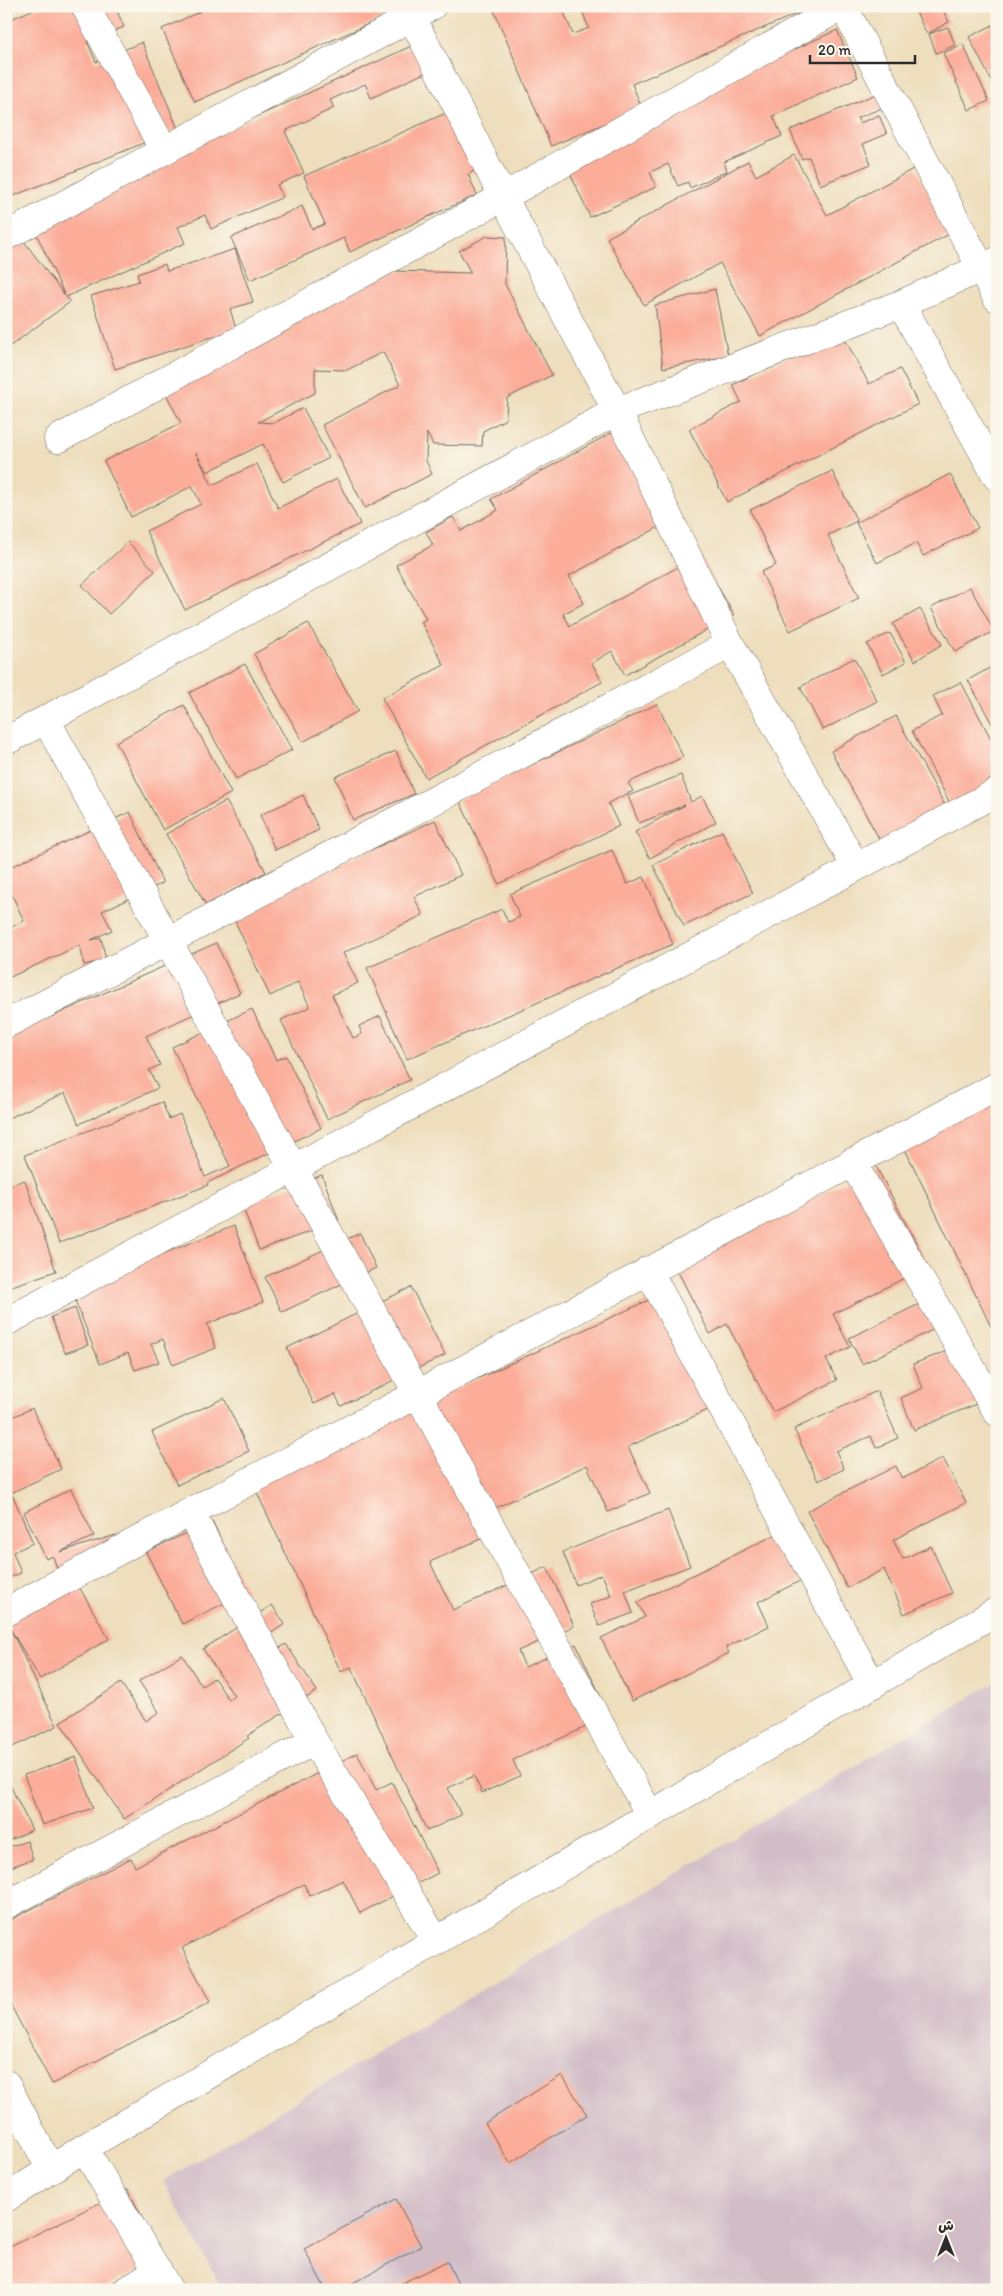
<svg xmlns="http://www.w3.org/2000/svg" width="1003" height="2296" viewBox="0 0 1003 2296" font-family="Itim,'Playpen Sans Arabic',sans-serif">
<rect width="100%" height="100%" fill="#fbf7ec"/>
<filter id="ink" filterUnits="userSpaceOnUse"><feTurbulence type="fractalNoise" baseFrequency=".02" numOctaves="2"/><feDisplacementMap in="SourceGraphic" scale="10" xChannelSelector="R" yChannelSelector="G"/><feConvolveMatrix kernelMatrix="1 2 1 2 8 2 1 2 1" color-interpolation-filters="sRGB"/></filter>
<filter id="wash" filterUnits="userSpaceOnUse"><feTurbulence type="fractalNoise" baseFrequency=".0096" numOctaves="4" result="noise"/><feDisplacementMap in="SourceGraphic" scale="20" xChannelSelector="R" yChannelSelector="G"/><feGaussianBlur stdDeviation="1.12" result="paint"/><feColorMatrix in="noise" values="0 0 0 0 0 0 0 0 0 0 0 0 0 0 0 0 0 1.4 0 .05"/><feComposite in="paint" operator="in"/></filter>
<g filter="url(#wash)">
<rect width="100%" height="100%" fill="#eedebd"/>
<!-- industrial -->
<path fill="#d2bdc7" d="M 997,1681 L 997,2290 L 223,2290 L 163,2181 Z"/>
<g id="blocks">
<!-- building -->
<path fill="#fbad9a" d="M 42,6 L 115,6 L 124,27 L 87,41 L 96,62 L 142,42 L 178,129 L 6,199 L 6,21 Z
M 212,6 L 379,6 L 384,17 L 195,102 L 162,29 Z
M 492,6 L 561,6 L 573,34 L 589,28 L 580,6 L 815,6 L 632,84 L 642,108 L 551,146 Z
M 913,6 L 941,6 L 949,22 L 927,34 Z
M 952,6 L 963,6 L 954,11 Z
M 997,23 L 997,92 L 969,37 Z
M 948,27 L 955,45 L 936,53 L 929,34 Z
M 837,30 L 858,77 L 773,116 L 782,136 L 724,162 L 727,171 L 690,188 L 688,182 L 678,186 L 668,164 L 650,172 L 656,187 L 590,217 L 562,155 Z
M 418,43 L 431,70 L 371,98 L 365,84 L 330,100 L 334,108 L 285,131 L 304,173 L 277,185 L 283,197 L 211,229 L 205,215 L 178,227 L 185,243 L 66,297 L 70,302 L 6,349 L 6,253 L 23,240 L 65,296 L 30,220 Z
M 963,44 L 989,101 L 969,110 L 943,53 Z
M 876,94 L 882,108 L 857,118 L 860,123 L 879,115 L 887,134 L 863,144 L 871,164 L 820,185 L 809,157 L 802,159 L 790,130 Z
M 464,105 L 490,164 L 468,174 L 477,195 L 350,252 L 344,238 L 250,280 L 231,238 L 302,206 L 312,229 L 325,224 L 304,176 Z
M 794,155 L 827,215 L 915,168 L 951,233 L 760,336 L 720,263 L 644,305 L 607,238 L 748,161 L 756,176 Z
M 487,236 L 506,237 L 505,284 L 552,375 L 507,398 L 506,419 L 483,431 L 482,446 L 433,445 L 427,433 L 426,461 L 432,474 L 365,508 L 322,425 L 400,385 L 383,352 L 347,370 L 315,369 L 315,393 L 258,422 L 274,423 L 303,408 L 329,458 L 283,482 L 263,444 L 207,472 L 196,453 L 212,485 L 257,464 L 278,508 L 337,479 L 360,524 L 185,610 L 146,531 L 201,504 L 192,486 L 131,517 L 104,461 L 181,423 L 163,388 L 393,271 L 471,273 L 459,251 Z
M 235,249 L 253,302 L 230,309 L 236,329 L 115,369 L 91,296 L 139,281 L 137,274 L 165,264 L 167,271 Z
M 715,289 L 728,356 L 663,368 L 655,305 Z
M 840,330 L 869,384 L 900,369 L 918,404 L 727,502 L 689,429 L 741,402 L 733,385 Z
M 622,427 L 668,522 L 569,576 L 584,603 L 563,614 L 570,626 L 700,555 L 734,615 L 625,675 L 612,651 L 592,663 L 602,682 L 426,778 L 382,698 L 444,665 L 421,622 L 426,619 L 396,565 L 433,545 L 426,532 L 453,517 L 461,531 L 498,510 L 491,499 Z
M 832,471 L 857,521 L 828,535 L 859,598 L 790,631 L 761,572 L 776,565 L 750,510 Z
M 950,474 L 978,528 L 923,556 L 916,543 L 877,563 L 856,523 Z
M 128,542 L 155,571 L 109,614 L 82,585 Z
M 970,587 L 994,631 L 955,652 L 931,608 Z
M 920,609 L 942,644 L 915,661 L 893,624 Z
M 308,623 L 358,711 L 303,742 L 254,654 Z
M 890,633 L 906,662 L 883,674 L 867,644 Z
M 854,658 L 877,701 L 823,730 L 800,687 Z
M 245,664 L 292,750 L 236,779 L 189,693 Z
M 997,664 L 997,733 L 968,680 Z
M 961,682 L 997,750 L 997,781 L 951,805 L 912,731 L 942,715 L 933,696 Z
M 657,704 L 683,757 L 628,783 L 633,791 L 608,803 L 619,826 L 499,884 L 459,800 Z
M 184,705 L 231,793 L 163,830 L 116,742 Z
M 896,716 L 947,809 L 882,844 L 831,751 Z
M 396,751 L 414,794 L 353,820 L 335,777 Z
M 681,775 L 691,802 L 702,796 L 716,822 L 650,858 L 635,832 L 685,805 L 639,823 L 628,796 Z
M 303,795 L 319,830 L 275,850 L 260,815 Z
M 226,801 L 266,872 L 206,905 L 166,834 Z
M 130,812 L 163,883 L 102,911 L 112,930 L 91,940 L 101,938 L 106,960 L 84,965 L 80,945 L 6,979 L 6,930 L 24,921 L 6,882 L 6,869 Z
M 435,820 L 461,875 L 414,897 L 423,915 L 343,953 L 358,983 L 332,995 L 353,1038 L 362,1034 L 359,1026 L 380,1016 L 410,1080 L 327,1119 L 281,1020 L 310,1007 L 298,982 L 270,996 L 232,915 Z
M 722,831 L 753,893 L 684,926 L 653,865 Z
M 612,850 L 627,884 L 644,877 L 673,944 L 407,1059 L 367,968 L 502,909 L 508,922 L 520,917 L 510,894 Z
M 216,943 L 240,993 L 146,1036 L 160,1065 L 149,1070 L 158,1088 L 79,1124 L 65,1093 L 6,1119 L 6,1037 Z
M 252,1009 L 276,1060 L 286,1056 L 321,1128 L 207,1183 L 208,1185 L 59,1243 L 25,1155 L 162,1102 L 169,1119 L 180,1114 L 205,1177 L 230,1166 L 172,1047 Z
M 997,1102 L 997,1339 L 904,1147 Z
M 876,1166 L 928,1266 L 833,1314 L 850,1347 L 826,1359 L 837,1380 L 773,1412 L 727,1324 L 710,1334 L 676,1268 Z
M 322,1175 L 339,1221 L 259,1250 L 242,1205 Z
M 25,1180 L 56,1271 L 6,1288 L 6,1186 Z
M 234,1226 L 263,1302 L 207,1324 L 216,1348 L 173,1365 L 163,1339 L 151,1344 L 159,1362 L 135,1370 L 128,1353 L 100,1364 L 71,1290 Z
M 360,1233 L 376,1268 L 282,1312 L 265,1277 Z
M 411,1287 L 445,1355 L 341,1406 L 335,1394 L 314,1404 L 287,1348 Z
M 660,1295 L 712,1408 L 628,1447 L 650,1493 L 608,1512 L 587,1465 L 489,1511 L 498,1531 L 430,1562 L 453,1610 L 547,1567 L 574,1626 L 518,1651 L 525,1667 L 576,1644 L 610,1716 L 513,1760 L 520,1776 L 482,1793 L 474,1776 L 448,1788 L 461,1815 L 427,1831 L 351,1667 L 341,1672 L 252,1482 Z
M 934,1297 L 947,1323 L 862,1364 L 849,1338 Z
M 75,1308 L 88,1345 L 65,1353 L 51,1317 Z
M 963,1345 L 986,1400 L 914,1430 L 901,1398 L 923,1388 L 913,1364 Z
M 6,1384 L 11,1394 L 6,1396 Z
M 877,1391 L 898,1438 L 876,1448 L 871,1436 L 836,1451 L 844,1469 L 818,1481 L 794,1429 Z
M 224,1398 L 249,1451 L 177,1485 L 152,1432 Z
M 32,1408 L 61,1469 L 11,1493 L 6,1484 L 6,1420 Z
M 943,1458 L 966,1503 L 893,1540 L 903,1559 L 931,1546 L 952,1593 L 904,1614 L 884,1569 L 847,1588 L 807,1511 L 896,1466 L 902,1479 Z
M 71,1489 L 94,1536 L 60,1552 L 116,1535 L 124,1563 L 61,1582 L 53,1556 L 46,1559 L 24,1512 Z
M 13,1496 L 33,1543 L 13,1552 L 21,1573 L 6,1579 L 6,1499 Z
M 668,1510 L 690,1566 L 625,1591 L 633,1613 L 599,1626 L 590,1604 L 611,1596 L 602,1574 L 576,1585 L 563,1552 Z
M 212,1521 L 247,1592 L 182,1624 L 146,1552 Z
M 783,1531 L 806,1578 L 758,1602 L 769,1626 L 726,1647 L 729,1653 L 632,1701 L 601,1638 L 645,1617 L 637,1602 Z
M 77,1583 L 109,1639 L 40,1679 L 11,1630 L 57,1726 L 6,1750 L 7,1623 Z
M 272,1605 L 285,1624 L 259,1641 L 269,1655 L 286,1644 L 317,1691 L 247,1736 L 249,1738 L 124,1819 L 60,1722 L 121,1683 L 146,1721 L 159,1712 L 139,1681 L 182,1655 L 202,1686 L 214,1678 L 229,1700 L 234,1696 L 203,1649 Z
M 357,1753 L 376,1790 L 392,1782 L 438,1873 L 360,1913 L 343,1880 L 310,1896 L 304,1884 L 182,1948 L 210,2002 L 52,2084 L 6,1996 L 6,1945 L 10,1943 L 6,1934 L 6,1922 L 131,1858 L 135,1867 Z
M 76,1757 L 93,1808 L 42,1825 L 24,1775 Z
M 6,1777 L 32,1830 L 6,1842 Z
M 27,1841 L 33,1859 L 8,1868 L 13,1884 L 6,1886 L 6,1848 Z
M 562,2075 L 587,2115 L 510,2163 L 485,2123 Z
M 128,2189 L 162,2258 L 98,2290 L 6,2290 L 6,2249 Z
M 396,2199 L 421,2246 L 340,2290 L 326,2290 L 304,2249 Z
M 447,2261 L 461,2290 L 388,2290 Z"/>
</g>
</g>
<g filter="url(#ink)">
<use href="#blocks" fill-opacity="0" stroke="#6f6a5e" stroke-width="1"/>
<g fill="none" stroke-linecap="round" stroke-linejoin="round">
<defs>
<path id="minor" d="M 85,6 L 164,150
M 406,6 L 503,197 L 617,411 L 730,644 L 856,867
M 843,6 L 997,298
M 6,236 L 432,6
M 901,304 L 997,477
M 58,439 L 503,197 L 842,6
M 46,720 L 650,1815
M 6,741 L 617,411 L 901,304 L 997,261
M 6,1024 L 168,941 L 730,644
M 852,1162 L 997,1412
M 648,1270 L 872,1685
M 6,1322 L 997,792
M 190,1512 L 314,1741 L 436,1941
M 6,1612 L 190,1512 L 418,1394 L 997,1086
M 6,1905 L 314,1741
M 6,2084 L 51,2170
M 84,2148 L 169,2290
M 127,2290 L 158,2270"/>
<path id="tertiary" d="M 6,2198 L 84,2148 L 997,1611"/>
</defs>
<!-- minor casing -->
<use href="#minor" stroke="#6f6a5e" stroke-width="29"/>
<!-- tertiary casing -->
<use href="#tertiary" stroke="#6f6a5e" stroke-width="29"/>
<!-- minor -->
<use href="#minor" stroke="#fff" stroke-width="28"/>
<!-- tertiary -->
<use href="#tertiary" stroke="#fff" stroke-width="28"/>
</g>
</g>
<!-- margin -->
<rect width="1003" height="2296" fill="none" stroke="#fbf7ec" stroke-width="25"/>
<!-- north arrow -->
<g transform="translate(946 2238)" stroke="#fbf7ec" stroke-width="4" paint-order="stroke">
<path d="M0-4L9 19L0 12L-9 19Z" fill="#2b2b2b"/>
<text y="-8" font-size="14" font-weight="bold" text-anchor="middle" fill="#2b2b2b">ش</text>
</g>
<!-- scale -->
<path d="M810 55v8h105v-8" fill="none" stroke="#2b2b2b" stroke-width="2.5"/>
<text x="818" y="55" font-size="15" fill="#2b2b2b" stroke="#fbf7ec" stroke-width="4" paint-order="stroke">20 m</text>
</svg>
